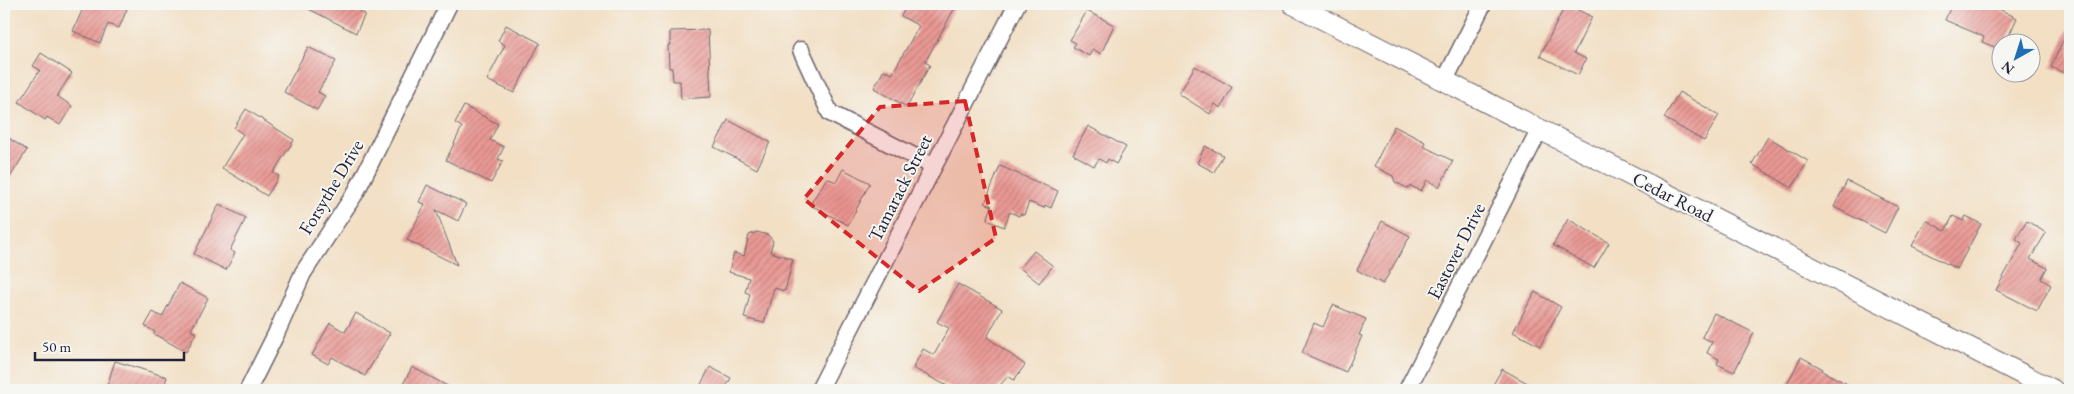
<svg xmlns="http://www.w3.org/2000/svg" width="2074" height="394" viewBox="0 0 2074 394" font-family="'EB Garamond',serif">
<defs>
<pattern id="building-hatch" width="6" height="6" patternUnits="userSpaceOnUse" patternTransform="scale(1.25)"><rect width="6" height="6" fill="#ea9994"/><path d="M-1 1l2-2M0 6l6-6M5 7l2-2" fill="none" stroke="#bd7c7a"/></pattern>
</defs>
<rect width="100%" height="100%" fill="#f6f6f2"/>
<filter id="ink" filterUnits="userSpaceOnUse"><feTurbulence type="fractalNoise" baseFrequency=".02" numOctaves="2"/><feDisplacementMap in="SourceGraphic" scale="10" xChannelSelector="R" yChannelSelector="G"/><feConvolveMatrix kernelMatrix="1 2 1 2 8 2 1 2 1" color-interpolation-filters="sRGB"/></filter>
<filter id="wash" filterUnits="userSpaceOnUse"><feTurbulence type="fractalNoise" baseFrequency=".0096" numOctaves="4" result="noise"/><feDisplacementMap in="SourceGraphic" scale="20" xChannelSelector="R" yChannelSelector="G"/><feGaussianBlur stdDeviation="1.12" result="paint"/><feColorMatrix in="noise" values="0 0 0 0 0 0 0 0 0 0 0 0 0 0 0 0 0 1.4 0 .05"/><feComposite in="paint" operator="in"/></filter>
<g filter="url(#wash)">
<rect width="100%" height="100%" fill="#f2dfc4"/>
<g id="blocks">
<!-- building -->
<path fill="url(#building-hatch)" d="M 85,4 L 115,4 L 127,9 L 119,28 L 108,24 L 100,43 L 73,31 Z
M 299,4 L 363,4 L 359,12 L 365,14 L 356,33 Z
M 908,4 L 957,4 L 925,62 L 930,65 L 907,107 L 874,88 L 884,70 L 892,74 L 919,26 L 901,16 Z
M 1566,4 L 1592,17 L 1574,53 L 1586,59 L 1578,75 L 1540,56 Z
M 1952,4 L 1989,4 L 2017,18 L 2006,42 L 2002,42 L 2002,50 L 1982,42 L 1984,37 L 1945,20 Z
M 1087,11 L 1114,25 L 1101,54 L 1093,49 L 1089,56 L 1073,47 L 1076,43 L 1070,40 Z
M 506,25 L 540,43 L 514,93 L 487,80 L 505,45 L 498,41 Z
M 2070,26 L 2070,76 L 2051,67 Z
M 708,30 L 711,97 L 681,99 L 680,81 L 673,81 L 672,68 L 669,68 L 668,45 L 670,45 L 670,31 Z
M 308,47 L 336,61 L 318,92 L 325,96 L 317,110 L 284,92 Z
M 41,53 L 72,73 L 57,96 L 72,106 L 60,125 L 47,117 L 45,120 L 19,102 L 40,70 L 33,66 Z
M 1195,66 L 1232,87 L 1221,108 L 1215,104 L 1210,114 L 1179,94 Z
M 1679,92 L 1719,115 L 1704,141 L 1664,118 Z
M 464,106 L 498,124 L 490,140 L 504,147 L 498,159 L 503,161 L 491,183 L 446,160 L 462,127 L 455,123 Z
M 246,109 L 294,140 L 273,173 L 279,176 L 267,196 L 222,168 L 243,134 L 234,128 Z
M 728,120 L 770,142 L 757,169 L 714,147 Z
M 1088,126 L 1126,147 L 1116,164 L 1108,159 L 1106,163 L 1099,159 L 1094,166 L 1073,154 Z
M 1394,126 L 1425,142 L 1423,146 L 1453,161 L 1439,187 L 1427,180 L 1421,191 L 1411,186 L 1407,188 L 1395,182 L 1393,176 L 1374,166 Z
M 4,135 L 27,150 L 4,187 Z
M 1768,137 L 1808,161 L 1792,188 L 1752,164 Z
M 1205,146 L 1223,155 L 1214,172 L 1197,163 Z
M 1000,166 L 1058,191 L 1051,208 L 1045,205 L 1044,208 L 1029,202 L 1024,215 L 1020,214 L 1019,216 L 1010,212 L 1004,227 L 987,220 L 992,206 L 985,203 Z
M 843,169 L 870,183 L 848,225 L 814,207 L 812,201 L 827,178 L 836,182 Z
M 1847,181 L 1898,207 L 1885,233 L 1834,207 Z
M 427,185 L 466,204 L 458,221 L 436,210 L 457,265 L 407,240 L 425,204 L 419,202 Z
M 219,204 L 246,218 L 230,250 L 235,253 L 226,270 L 194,254 Z
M 1953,216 L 1963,221 L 1966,216 L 1981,224 L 1957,269 L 1912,246 L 1926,220 L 1945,231 Z
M 1568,219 L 1609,243 L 1594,268 L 1553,245 Z
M 1382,221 L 1410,236 L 1383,284 L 1357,270 Z
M 2027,221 L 2046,233 L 2030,259 L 2047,268 L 2041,279 L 2051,285 L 2037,311 L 1996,290 L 2022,243 L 2016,239 Z
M 757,232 L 768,235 L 773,241 L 770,252 L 793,259 L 785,291 L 774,288 L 764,323 L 744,318 L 750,294 L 745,292 L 749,278 L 729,272 L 734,253 L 744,256 L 749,235 Z
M 1034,251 L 1053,266 L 1039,283 L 1020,268 Z
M 180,283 L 208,298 L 191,330 L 196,333 L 186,352 L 154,334 L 155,332 L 145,326 L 153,312 L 162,317 Z
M 958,284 L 1002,309 L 987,337 L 1025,365 L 1014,380 L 1008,376 L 996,390 L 955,390 L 913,368 L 923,349 L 934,355 L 949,328 L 937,322 Z
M 1535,292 L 1561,307 L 1540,346 L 1513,332 Z
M 1333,305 L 1366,319 L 1359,335 L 1362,336 L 1346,372 L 1302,353 L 1314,323 L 1323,327 Z
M 356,313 L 390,333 L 365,376 L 332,357 L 328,364 L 312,355 L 330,323 L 345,332 Z
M 1714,313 L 1754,333 L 1734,372 L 1717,364 L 1719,359 L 1707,353 L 1712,342 L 1702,337 Z
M 1801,357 L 1823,369 L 1822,371 L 1859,390 L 1784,390 Z
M 115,361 L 167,377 L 163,390 L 119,390 L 107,386 Z
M 412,367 L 455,390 L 400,390 Z
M 710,367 L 731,378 L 724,390 L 698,390 Z
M 1502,369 L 1540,390 L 1490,390 Z"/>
</g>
</g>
<g filter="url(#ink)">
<use href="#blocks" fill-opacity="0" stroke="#6b646b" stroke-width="1"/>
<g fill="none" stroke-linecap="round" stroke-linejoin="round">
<defs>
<path id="minor" d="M 801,50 L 830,113 L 933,166
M 1445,80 L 1483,4
M 248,390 L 276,334 L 303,273 L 356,192 L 449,4
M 819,390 L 1017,4
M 1407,390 L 1540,129"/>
<path id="tertiary" d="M 1293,4 L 2053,390"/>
</defs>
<!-- minor casing -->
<use href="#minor" stroke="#6b646b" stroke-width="19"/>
<!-- tertiary casing -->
<use href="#tertiary" stroke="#6b646b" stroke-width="22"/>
<!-- minor -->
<use href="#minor" stroke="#fff" stroke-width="16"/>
<!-- tertiary -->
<use href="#tertiary" stroke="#fff" stroke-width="20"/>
</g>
</g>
<!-- marked area -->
<path fill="#d62828" fill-opacity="0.2" stroke="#d62828" stroke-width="4" stroke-dasharray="10 6" stroke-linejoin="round" d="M 965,101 L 996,238 L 919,291 L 804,199 L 880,107 Z"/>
<g text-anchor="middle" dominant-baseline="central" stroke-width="4" stroke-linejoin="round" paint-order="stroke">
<!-- street labels -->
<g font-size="19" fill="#22223b" stroke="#f6f6f2">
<text transform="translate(331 187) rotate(-59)">Forsythe Drive</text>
<text transform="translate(900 188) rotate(-63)">Tamarack Street</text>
<text transform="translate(1673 197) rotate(27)">Cedar Road</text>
<text transform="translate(1456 251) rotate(-63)">Eastover Drive</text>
</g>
</g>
<!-- margin -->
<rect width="2074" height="394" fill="none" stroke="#f6f6f2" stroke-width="20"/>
<!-- north arrow -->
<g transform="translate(2016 58) rotate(219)"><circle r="24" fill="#f6f6f2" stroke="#a1a1a9"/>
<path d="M0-4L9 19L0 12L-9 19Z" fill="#1f6fb2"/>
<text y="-8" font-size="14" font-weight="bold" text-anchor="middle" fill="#22223b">N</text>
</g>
<!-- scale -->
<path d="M35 352v8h149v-8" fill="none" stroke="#22223b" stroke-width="2.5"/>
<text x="42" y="352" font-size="15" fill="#22223b" stroke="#f6f6f2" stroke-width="4" paint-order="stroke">50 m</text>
</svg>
